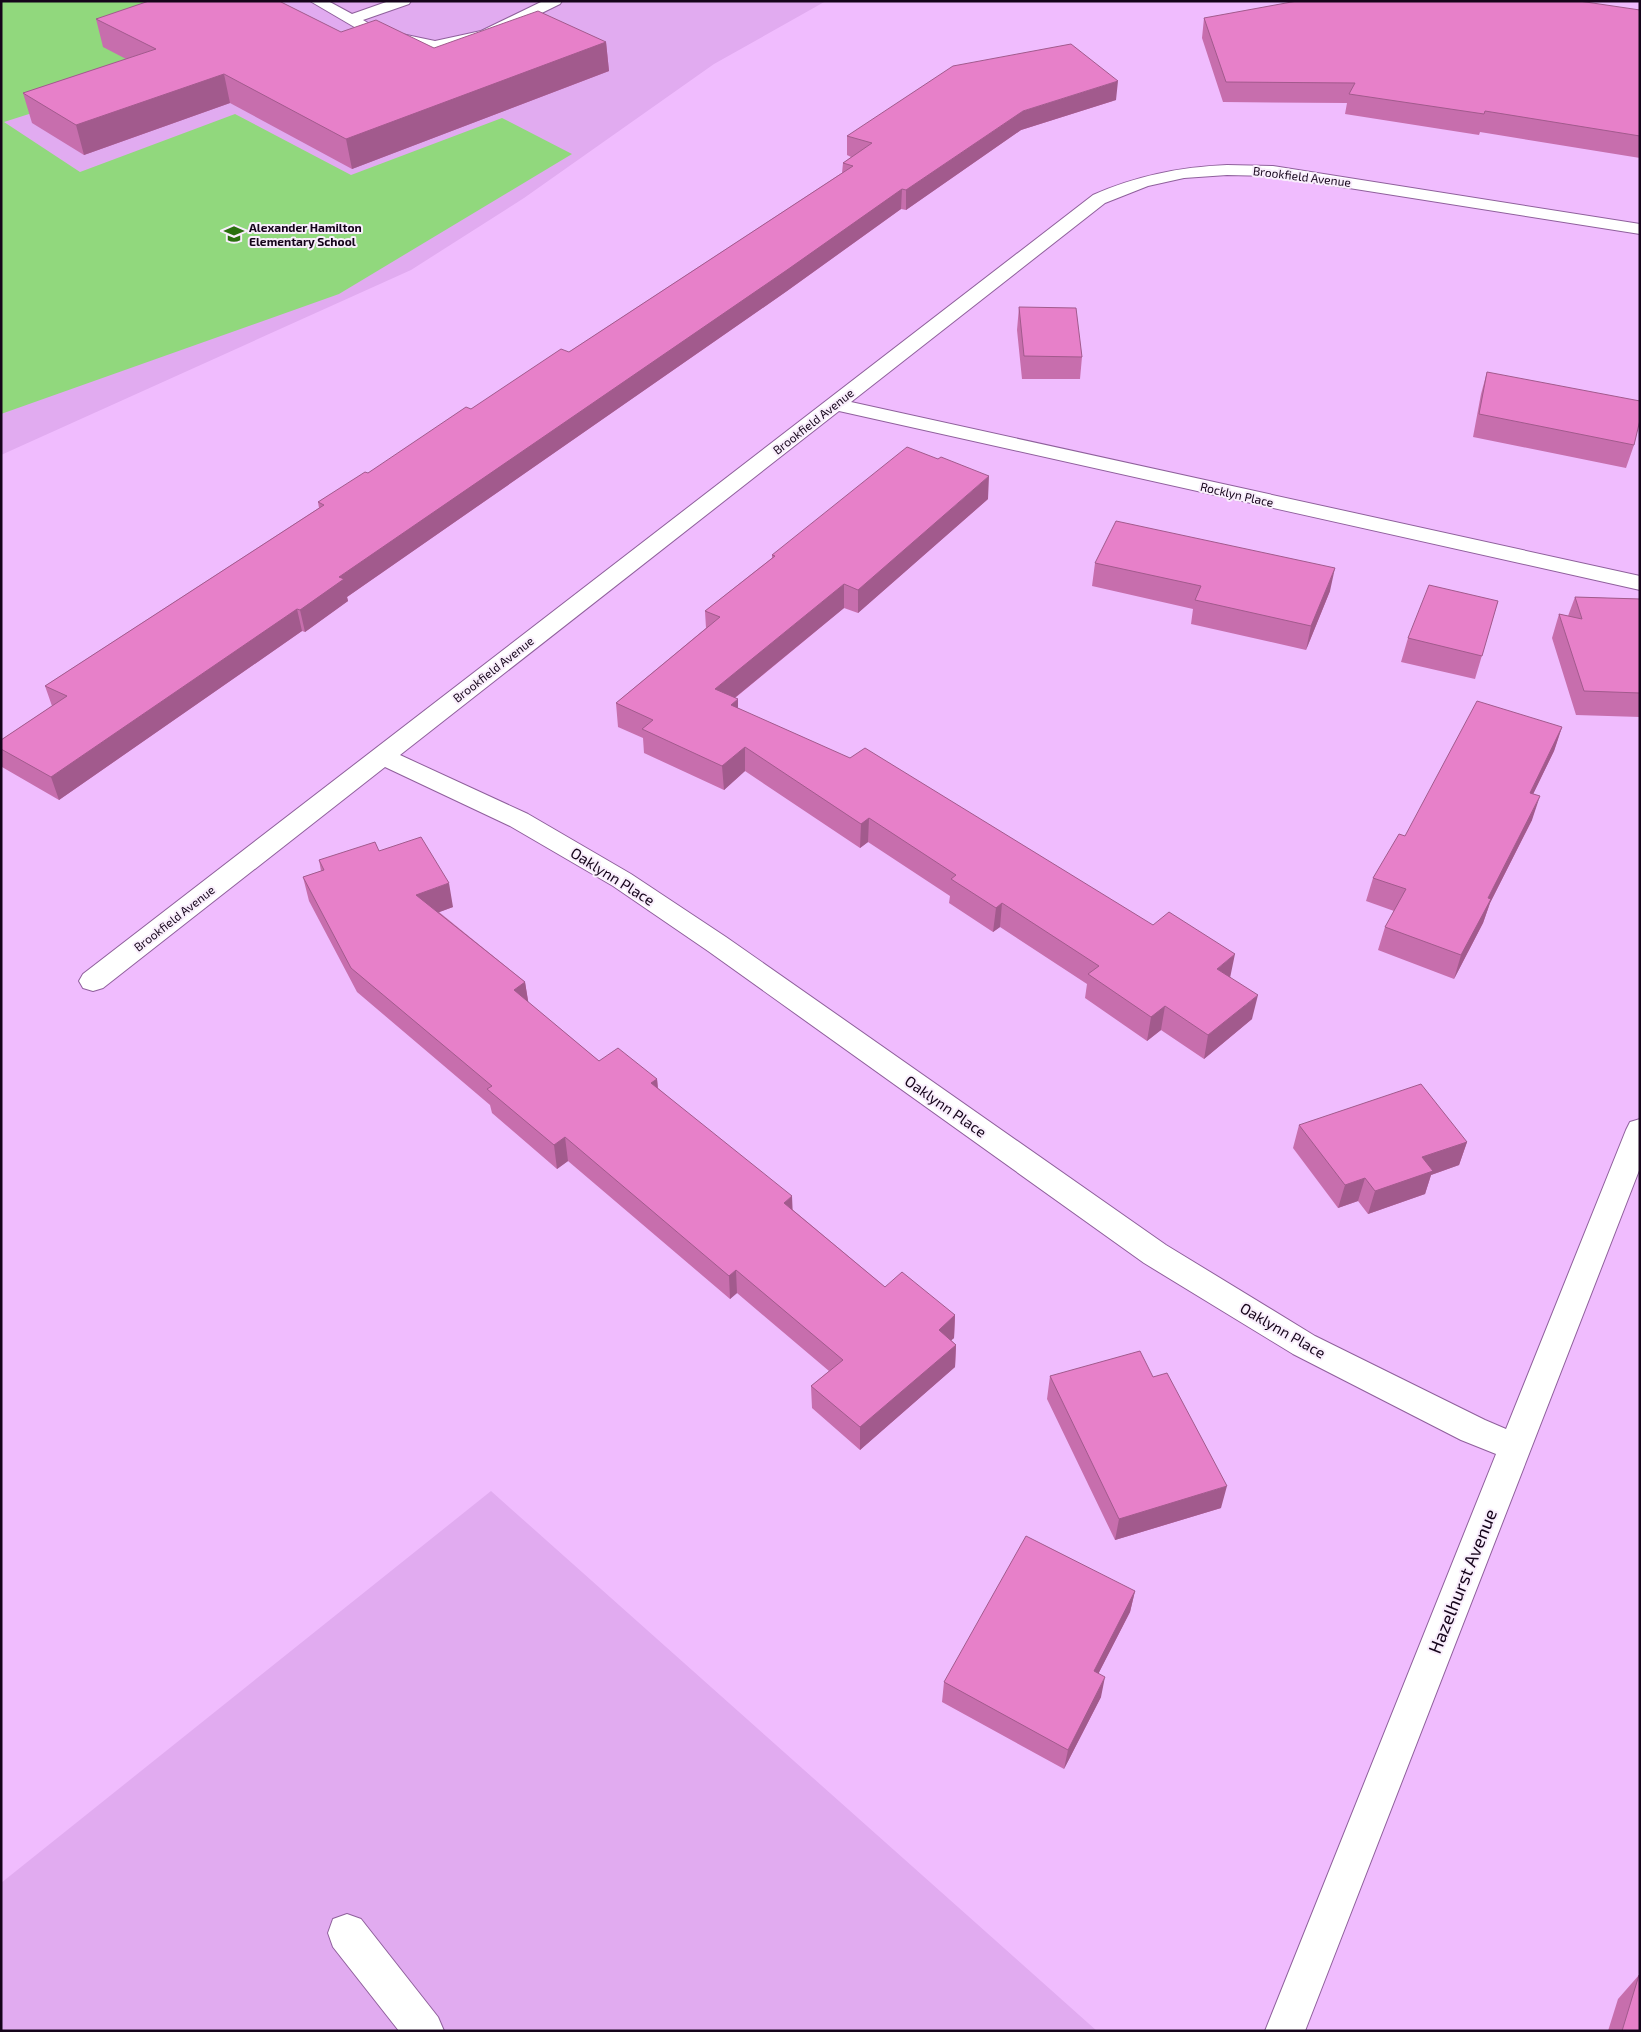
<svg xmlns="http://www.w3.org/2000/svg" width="1641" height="2032" viewBox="0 0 1641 2032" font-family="'Exo 2',sans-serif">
<rect width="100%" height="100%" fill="#f0bcfe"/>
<!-- built -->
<path fill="#e1abf0" d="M 1,1 L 826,1 L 714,64 L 524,198 L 411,270 L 1,455 Z
M 491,1491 L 1097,2031 L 1,2031 L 1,1883 Z"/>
<!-- green -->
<path fill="#91d87d" d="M 1,1 L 149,1 L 226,51 L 4,122 L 80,172 L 235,114 L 351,175 L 502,118 L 572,154 L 339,294 L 1,414 Z"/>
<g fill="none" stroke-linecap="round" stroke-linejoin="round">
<defs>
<path id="lane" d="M 310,1 L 328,1 L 352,14 L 389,1 L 411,1 L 409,4 L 363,20 L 378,29 L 435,41 L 481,31 L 543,1 L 562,1 L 560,4 L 491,38 L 435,51 L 368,35 Z
M 347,1914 L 361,1919 L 438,2017 L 444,2031 L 399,2031 L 333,1947 L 328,1933 L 333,1919 Z"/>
<path id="street" d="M 1227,165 L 1273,166 L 1640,224 L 1640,234 L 1273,176 L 1227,175 L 1184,178 L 1148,186 L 1105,203 L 851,402 L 1640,576 L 1640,590 L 839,411 L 400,755 L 528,814 L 631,874 L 726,937 L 1166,1245 L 1315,1336 L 1485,1420 L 1506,1429 L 1626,1130 L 1630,1122 L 1640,1119 L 1640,1168 L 1305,2031 L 1265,2031 L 1496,1454 L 1461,1440 L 1293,1354 L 1144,1263 L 708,951 L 613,886 L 510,826 L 385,767 L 103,988 L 93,991 L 83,988 L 79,981 L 83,974 L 1093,195 C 1136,176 1179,167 1227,165 Z"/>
</defs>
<!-- lane casing -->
<use href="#lane" stroke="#8f609c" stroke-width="2"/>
<!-- street casing -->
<use href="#street" stroke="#8f609c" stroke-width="2"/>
<!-- lane -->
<use href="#lane" fill="#fff" fill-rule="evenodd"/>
<!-- street -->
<use href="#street" fill="#fff" fill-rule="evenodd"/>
</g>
<!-- wall -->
<path fill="#c76ead" d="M 1640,10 L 1640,158 L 1480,132 L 1479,135 L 1345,114 L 1347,103 L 1223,102 L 1202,38 L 1204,18 Z
M 96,19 L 341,32 L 434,48 L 606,42 L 609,71 L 352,169 L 230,103 L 84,155 L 32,123 L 23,93 L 126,59 L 103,47 Z
M 1116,100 L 1021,130 L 906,210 L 901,209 L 787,291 L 347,597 L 348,601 L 305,632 L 302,631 L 59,800 L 2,767 L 1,765 L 1,740 L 52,706 L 45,686 L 319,508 L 318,502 L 368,473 L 471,409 L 569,352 L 842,173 L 843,163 L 851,157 L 847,155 L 847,136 Z
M 1019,307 L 1082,357 L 1080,379 L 1022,379 L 1017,330 Z
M 1487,372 L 1634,445 L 1626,468 L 1473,437 L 1481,394 Z
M 988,499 L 858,613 L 844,608 L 735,698 L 738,708 L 1230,977 L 1252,1019 L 1204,1059 L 1161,1030 L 1147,1041 L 1085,998 L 1087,984 L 1000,927 L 993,932 L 949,903 L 950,896 L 868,842 L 860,848 L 745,771 L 724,790 L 644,753 L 643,738 L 618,727 L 616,703 L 706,628 L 705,611 L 772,558 L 772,555 Z
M 1095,563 L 1330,591 L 1306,650 L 1191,624 L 1193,609 L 1092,586 Z
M 1575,597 L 1640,599 L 1640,717 L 1576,715 L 1552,638 L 1559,614 L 1568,616 Z
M 1498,601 L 1475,679 L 1401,662 L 1408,638 Z
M 1562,727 L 1554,751 L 1533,794 L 1532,820 L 1490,903 L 1483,923 L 1454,979 L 1378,950 L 1385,927 L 1394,911 L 1366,901 L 1373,878 L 1405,836 Z
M 379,851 L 453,907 L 439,912 L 525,982 L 528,1002 L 599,1061 L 657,1079 L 658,1088 L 793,1210 L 885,1287 L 955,1315 L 954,1338 L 951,1340 L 956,1345 L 955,1367 L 860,1450 L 812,1408 L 811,1386 L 829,1371 L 737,1293 L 730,1299 L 568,1161 L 557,1169 L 492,1113 L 490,1105 L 357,992 L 309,901 L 303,877 L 321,871 L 319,860 Z
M 1299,1125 L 1467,1142 L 1459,1165 L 1431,1175 L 1425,1194 L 1368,1214 L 1358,1201 L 1338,1208 L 1293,1148 Z
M 1050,1376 L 1221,1508 L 1115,1540 L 1047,1399 Z
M 1135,1591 L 1130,1612 L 1098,1674 L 1101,1697 L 1064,1769 L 942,1702 L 944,1682 Z
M 1639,1975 L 1640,2031 L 1608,2031 L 1618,1999 Z"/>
<!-- shaded-wall -->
<path fill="#a25a8d" d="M 606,42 L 609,71 L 352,169 L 346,139 Z
M 224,74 L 230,103 L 84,155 L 76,125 Z
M 1118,81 L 1116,100 L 1021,130 L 906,210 L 906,190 L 1023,111 Z
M 902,189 L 901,209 L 787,291 L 347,597 L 348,601 L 305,632 L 300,610 L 339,577 Z
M 989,476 L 988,499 L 858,613 L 858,590 Z
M 1335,568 L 1330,591 L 1306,650 L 1311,626 Z
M 844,584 L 844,608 L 716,713 L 715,689 Z
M 297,609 L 302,631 L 59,800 L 51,777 Z
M 738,699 L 738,723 L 731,705 Z
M 1562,727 L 1554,751 L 1522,817 L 1530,793 Z
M 745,747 L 745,771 L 724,790 L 722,766 Z
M 1540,796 L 1532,820 L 1490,903 L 1483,923 L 1454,979 L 1461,955 L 1488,898 Z
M 869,818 L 868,842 L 860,848 L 861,824 Z
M 449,883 L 453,907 L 421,919 L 416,895 Z
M 1002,903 L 1000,927 L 993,932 L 996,908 Z
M 1235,954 L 1230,978 L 1217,969 Z
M 525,982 L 529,1006 L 514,990 Z
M 1258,995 L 1252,1019 L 1204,1059 L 1208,1035 Z
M 1165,1006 L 1161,1030 L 1147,1041 L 1151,1017 Z
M 657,1079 L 659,1103 L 651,1083 Z
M 565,1137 L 568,1161 L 557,1169 L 554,1145 Z
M 1467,1142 L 1459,1165 L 1431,1175 L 1425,1194 L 1368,1214 L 1375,1191 L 1422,1157 Z
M 1365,1178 L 1358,1201 L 1338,1208 L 1345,1185 Z
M 792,1196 L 793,1219 L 784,1203 Z
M 736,1270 L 737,1293 L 730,1299 L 729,1276 Z
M 955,1315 L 954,1338 L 937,1353 L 939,1330 Z
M 956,1345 L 955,1367 L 860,1450 L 860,1427 Z
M 1227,1486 L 1221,1508 L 1115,1540 L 1119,1519 Z
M 1135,1591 L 1130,1612 L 1089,1692 L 1094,1671 Z
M 1105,1677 L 1101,1697 L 1064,1769 L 1068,1750 Z"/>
<!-- building -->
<path fill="#e780c9" stroke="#a25a8d" d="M 149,1 L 279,1 L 341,32 L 376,20 L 434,48 L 538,11 L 606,42 L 346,139 L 224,74 L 76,125 L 23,93 L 156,49 L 96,19 Z
M 1297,1 L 1579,1 L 1640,10 L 1640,136 L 1485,111 L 1484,114 L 1349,94 L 1355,83 L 1226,82 L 1204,18 Z
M 1071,44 L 1118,81 L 1023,111 L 906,190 L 902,189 L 787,270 L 339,577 L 344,579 L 300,610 L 297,609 L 51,777 L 1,749 L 1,740 L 67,696 L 45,686 L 324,505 L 318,502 L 365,472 L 368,473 L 466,407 L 471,409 L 561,349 L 569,352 L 853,166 L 843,163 L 872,143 L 847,136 L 953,66 Z
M 1019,307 L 1076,308 L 1082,357 L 1024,356 Z
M 1487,372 L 1640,401 L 1640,420 L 1634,445 L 1479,414 Z
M 907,447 L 938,459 L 941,457 L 989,476 L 858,590 L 844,584 L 715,689 L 738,699 L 731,705 L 850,758 L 865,748 L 1153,925 L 1169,912 L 1235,954 L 1217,969 L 1258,995 L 1208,1035 L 1165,1006 L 1151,1017 L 1088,974 L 1099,966 L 1002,903 L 996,908 L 951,879 L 956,875 L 869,818 L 861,824 L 745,747 L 722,766 L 642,729 L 653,720 L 616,703 L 720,617 L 705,611 L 775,556 L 772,555 Z
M 1116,521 L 1335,568 L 1311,626 L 1195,600 L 1201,586 L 1095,563 Z
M 1429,585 L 1498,601 L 1482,656 L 1408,638 Z
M 1575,597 L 1640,599 L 1640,693 L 1584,691 L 1559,614 L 1582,619 Z
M 1477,701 L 1562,727 L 1530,793 L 1540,796 L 1488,898 L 1491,899 L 1461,955 L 1385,927 L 1406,889 L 1373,878 L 1399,834 L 1405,836 Z
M 421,837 L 449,883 L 416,895 L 525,982 L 514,990 L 599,1061 L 618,1048 L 657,1079 L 651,1083 L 792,1196 L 784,1203 L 885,1287 L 902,1272 L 955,1315 L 939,1330 L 956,1345 L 860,1427 L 811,1386 L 843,1360 L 736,1270 L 729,1276 L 565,1137 L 554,1145 L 487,1089 L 492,1086 L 351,968 L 303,877 L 324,870 L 319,860 L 375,842 L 379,851 Z
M 1421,1084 L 1467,1142 L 1422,1157 L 1433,1171 L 1375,1191 L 1365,1178 L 1345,1185 L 1299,1125 Z
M 1140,1351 L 1153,1377 L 1167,1373 L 1227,1486 L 1119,1519 L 1050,1376 Z
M 1026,1536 L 1135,1591 L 1094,1671 L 1105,1677 L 1068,1750 L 944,1682 Z
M 1639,1975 L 1640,1975 L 1640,2031 L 1622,2031 Z"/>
<!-- icons -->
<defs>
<symbol id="school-bare" viewBox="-9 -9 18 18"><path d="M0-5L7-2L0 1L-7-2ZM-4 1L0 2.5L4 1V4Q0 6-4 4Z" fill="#296f0d" stroke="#f9eefc" stroke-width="2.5" paint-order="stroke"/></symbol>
</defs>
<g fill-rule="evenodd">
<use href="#school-bare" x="220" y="220" width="28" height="28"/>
</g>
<g text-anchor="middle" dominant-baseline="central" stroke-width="4" stroke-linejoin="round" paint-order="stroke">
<!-- far-street labels -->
<g font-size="12" fill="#15041a" stroke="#f9eefc">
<text transform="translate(1302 176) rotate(7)">Brookfield Avenue</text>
<text transform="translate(813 421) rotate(-38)">Brookfield Avenue</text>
<text transform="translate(1237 494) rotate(13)">Rocklyn Place</text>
<text transform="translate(493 669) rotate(-38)">Brookfield Avenue</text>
<text transform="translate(174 918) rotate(-38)">Brookfield Avenue</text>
</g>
<!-- far-poi labels -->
<g font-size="12" font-weight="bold" fill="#15041a" stroke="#f9eefc" text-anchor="start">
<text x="249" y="227">Alexander Hamilton<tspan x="249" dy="14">Elementary School</tspan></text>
</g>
<!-- street labels -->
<g font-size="15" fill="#15041a" stroke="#f9eefc">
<text transform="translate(613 876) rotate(32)">Oaklynn Place</text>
<text transform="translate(946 1106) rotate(35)">Oaklynn Place</text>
<text transform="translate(1283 1330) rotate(30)">Oaklynn Place</text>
</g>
<!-- near-street labels -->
<g font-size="18" fill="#15041a" stroke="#f9eefc">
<text transform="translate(1462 1581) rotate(-68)">Hazelhurst Avenue</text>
</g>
</g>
<!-- border -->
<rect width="1641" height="2032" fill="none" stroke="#15041a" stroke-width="5"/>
</svg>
